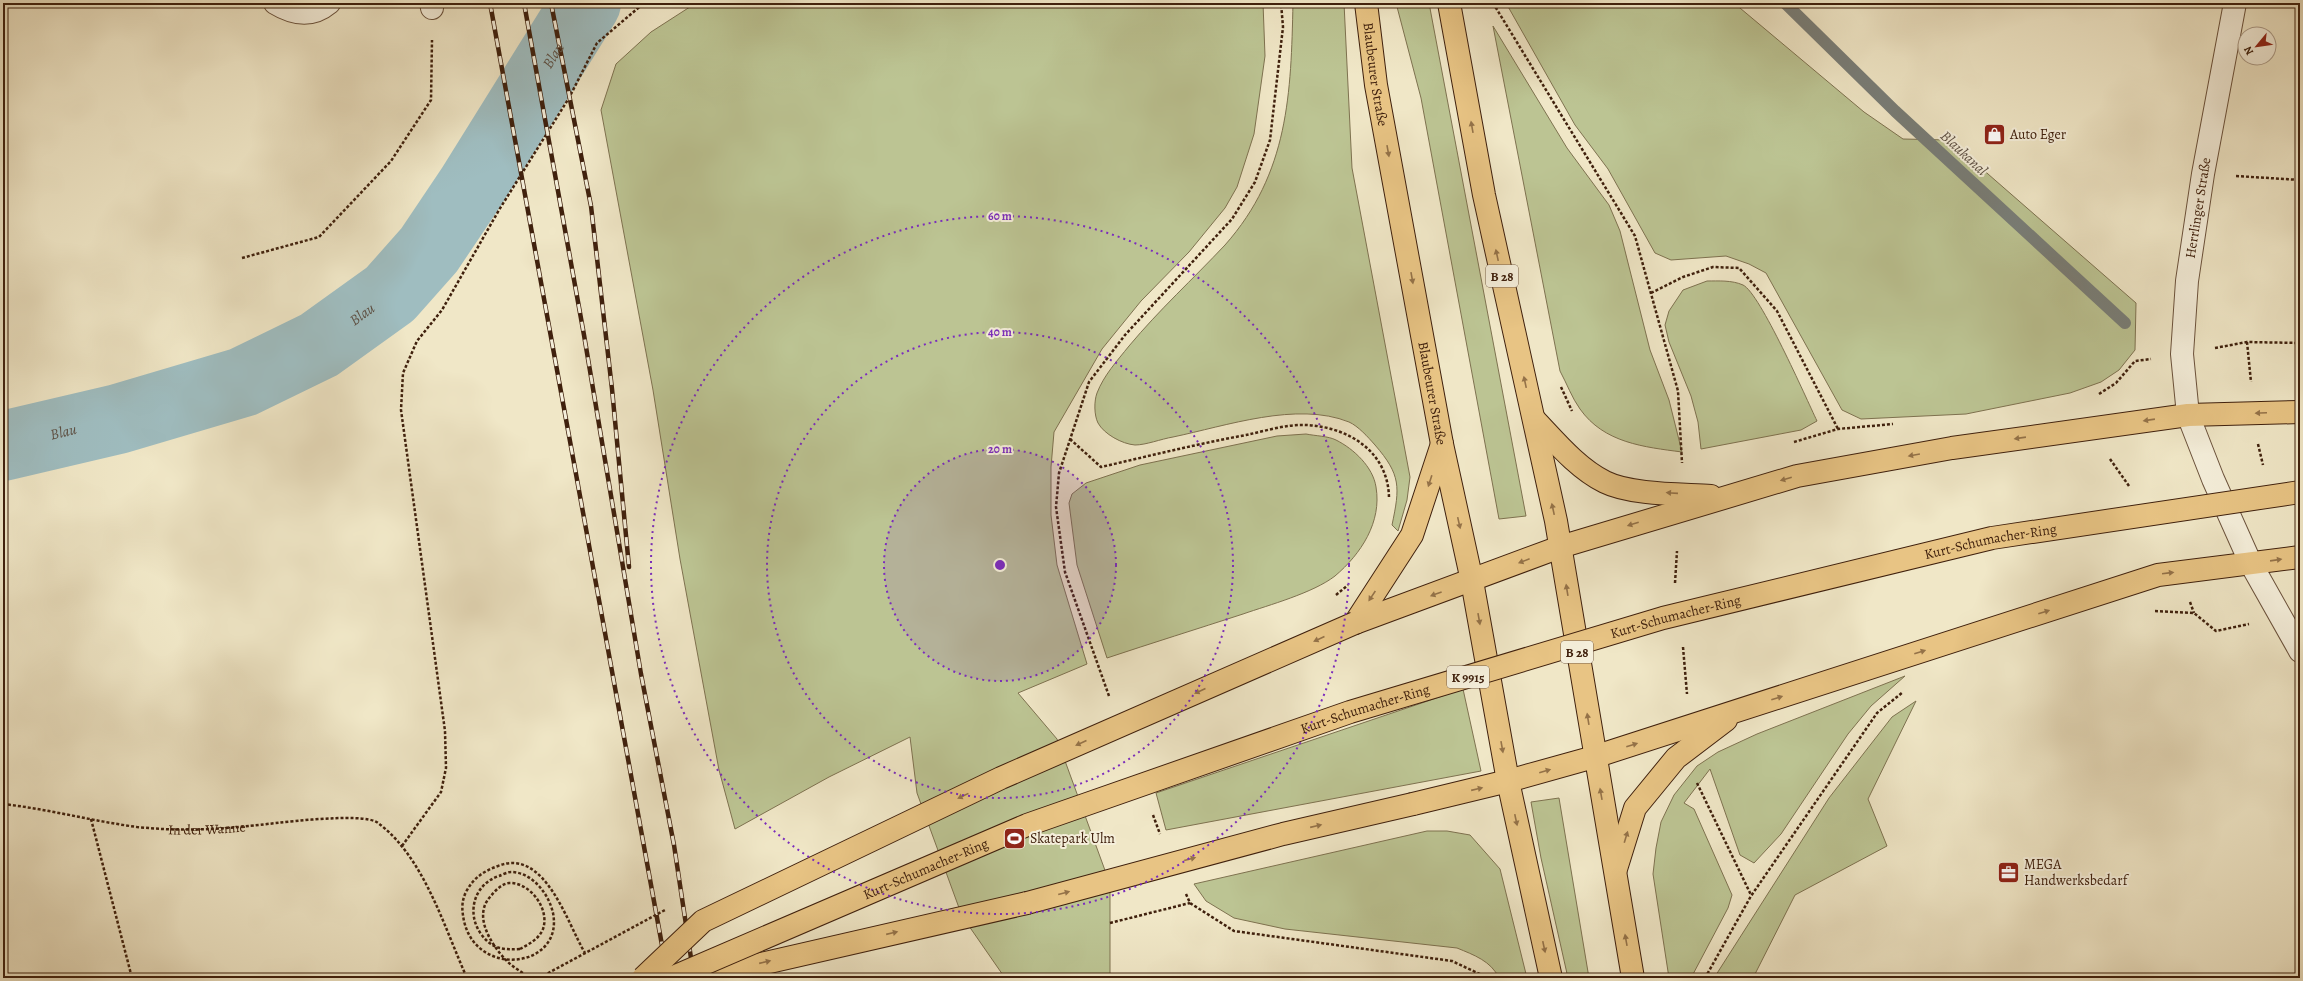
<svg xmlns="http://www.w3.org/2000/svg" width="2303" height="981" viewBox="0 0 2303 981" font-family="Alegreya,serif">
<rect width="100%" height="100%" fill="#f0e7c7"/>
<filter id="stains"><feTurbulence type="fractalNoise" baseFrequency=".005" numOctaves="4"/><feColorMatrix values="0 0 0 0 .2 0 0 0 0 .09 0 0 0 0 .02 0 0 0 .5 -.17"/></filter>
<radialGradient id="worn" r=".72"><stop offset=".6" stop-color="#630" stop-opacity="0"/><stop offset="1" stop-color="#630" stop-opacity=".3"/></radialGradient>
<!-- green -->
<path fill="#bcc493" stroke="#7e7250" d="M 696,3 L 1263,3 L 1265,56 L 1254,134 L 1237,187 L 1225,208 L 1189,252 L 1141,301 L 1102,349 L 1054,432 L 1051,467 L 1051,515 L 1057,565 L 1087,664 L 1018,693 L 1057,739 L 1110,884 L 1110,978 L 1005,978 L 962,916 L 917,793 L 910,737 L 829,777 L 735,829 L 719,770 L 680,559 L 653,390 L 601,110 L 616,64 L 651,32 Z
M 1293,3 L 1344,3 L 1352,168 L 1410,477 L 1407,500 L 1398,531 L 1392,525 C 1400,487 1401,475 1375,445 C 1368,437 1358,426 1349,422 C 1297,401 1226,426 1173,437 C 1161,439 1146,445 1135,445 C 1122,444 1104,434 1098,423 C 1094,415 1094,401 1097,393 C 1104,375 1117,361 1129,346 C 1159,310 1193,279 1225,245 C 1289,173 1291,93 1293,3 Z
M 1396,3 L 1429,3 L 1526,516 L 1499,519 L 1421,98 Z
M 1506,3 L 1734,3 L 1864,112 L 1903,139 L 1949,140 L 2136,303 L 2135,350 L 2119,370 L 2101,382 L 2070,393 L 1966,414 L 1861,419 L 1842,410 L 1766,273 L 1749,264 L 1726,256 L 1671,260 L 1655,253 L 1608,169 L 1575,125 Z
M 1493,26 L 1567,148 L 1609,205 L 1620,231 L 1650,350 L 1669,400 L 1682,452 C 1644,447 1604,443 1580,409 C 1572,398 1567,384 1560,371 Z
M 1707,281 C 1718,281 1732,280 1743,285 C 1760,293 1806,398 1817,421 L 1801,430 L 1701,449 L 1698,422 L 1691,396 L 1669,342 L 1665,325 L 1669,311 L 1683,290 Z
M 1306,434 C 1316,436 1328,436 1336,440 C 1354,449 1373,467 1376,487 C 1382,522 1361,554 1335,576 C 1313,593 1269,605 1243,614 C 1197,629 1152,643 1107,658 L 1077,565 L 1069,503 L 1072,494 L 1086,483 L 1140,465 L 1277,436 Z
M 1905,676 L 1871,706 L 1848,734 L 1781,834 L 1754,863 L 1740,855 L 1710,769 L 1684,803 L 1694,809 L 1732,895 L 1728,908 L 1691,978 L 1669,978 L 1653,874 L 1656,848 L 1661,822 L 1674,795 L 1697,766 L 1718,752 L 1757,734 Z
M 1463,689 L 1481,771 L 1166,830 L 1156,793 Z
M 1916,701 L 1868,799 L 1887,846 L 1795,895 L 1753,978 L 1714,978 L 1829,798 L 1892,717 Z
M 1559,798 L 1589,978 L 1568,978 L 1541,858 L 1531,802 Z
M 1427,831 L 1447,831 L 1470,835 L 1500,869 L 1527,978 L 1499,978 C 1491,961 1474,955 1457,948 L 1285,929 L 1234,918 L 1206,901 L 1194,884 Z"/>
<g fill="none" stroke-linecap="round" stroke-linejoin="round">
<!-- stream -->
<path stroke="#797e78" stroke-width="12" d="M 1785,3 L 1895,111 L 2125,323"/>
<!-- river -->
<path stroke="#9fbdc0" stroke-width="70" id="s1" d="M 3,446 L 118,419 L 243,382 L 319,345 L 390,294 L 429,250 L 472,186 L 586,3"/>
<defs>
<path id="minor" d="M 275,3 C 293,14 311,18 329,3
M 431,3 L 432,8
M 2235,3 L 2203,174 L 2187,281 L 2182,354 L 2188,415 L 2213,479 L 2251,564 L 2300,651"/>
<g id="major">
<path id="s3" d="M 1366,3 L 1376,85 L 1442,444 L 1472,581 L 1508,781 L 1551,978"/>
<path d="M 1449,3 L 1484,195 L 1556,521 L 1633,978"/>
<path d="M 1534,419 C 1555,441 1577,468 1605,482 C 1631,495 1682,494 1711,496"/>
<path d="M 1355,623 L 1560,547 L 1797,476 L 1952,448 L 2188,415 L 2300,412"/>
<path d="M 1355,623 L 1412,535 L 1442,444"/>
<path d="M 1413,804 L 1508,781 L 1594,757 L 2158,575 L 2300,557"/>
<path d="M 1616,869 L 1635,808 L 1676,758 L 1726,720"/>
<path d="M 700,978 L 1027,903"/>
</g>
</defs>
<!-- minor casing -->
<use href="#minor" stroke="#6b523c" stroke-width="24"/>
<!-- major casing -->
<use href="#major" stroke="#3f200d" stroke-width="24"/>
<!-- path -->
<g stroke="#3f200d" stroke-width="2.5" stroke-dasharray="3 2" stroke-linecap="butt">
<path d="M 1493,3 L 1635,236 L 1678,391 L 1682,463"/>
<path d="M 2236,176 L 2300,180"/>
<path d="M 242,258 L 319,237 L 391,161 L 431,100 L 432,40"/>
<path d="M 1651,293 L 1683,277 L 1713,267 L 1739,268 L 1777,311 L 1838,429"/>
<path d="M 2247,342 L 2251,382"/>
<path d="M 2215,348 L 2247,342 L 2300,343"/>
<path d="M 1561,387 L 1572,411"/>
<path d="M 2099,394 L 2116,383 L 2135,361 L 2151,359"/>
<path d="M 1070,439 L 1101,467 C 1149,456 1197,444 1246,435 C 1265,431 1287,424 1306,425 C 1349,427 1389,452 1389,499"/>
<path d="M 1794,442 L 1838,429 L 1893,424"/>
<path d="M 2258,444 L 2263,465"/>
<path d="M 2110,459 L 2129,486"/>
<path d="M 1675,583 L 1677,551"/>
<path d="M 2190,602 L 2194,613"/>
<path d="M 2155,611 L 2194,613 L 2216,631 L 2249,624"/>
<path d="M 1683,647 L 1687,694"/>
<path d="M 1109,696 L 1065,572 L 1056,507 L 1059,473 L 1089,382 L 1125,335 L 1232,219 L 1255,182 L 1270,140 L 1283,27 L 1281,3"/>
<path d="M 1697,783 L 1751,895"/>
<path id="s2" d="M 3,804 C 48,809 92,821 137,827 C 175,831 211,830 249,826 C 271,824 363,811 378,823 C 424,857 444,927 467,978"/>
<path d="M 1153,815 L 1160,834"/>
<path d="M 91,819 L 132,978"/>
<path d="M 402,846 L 441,792 L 446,768 L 445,731 L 401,410 L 403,373 L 417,341 L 442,310 L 499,210 L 569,98 L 597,43 L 644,3"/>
<path d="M 1186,894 L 1190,903 L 1234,931 L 1452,961 L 1484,976 L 1484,978"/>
<path d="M 1110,923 L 1190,903"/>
<path d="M 520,949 C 529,944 539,939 543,929 C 550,909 530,882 509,883 C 501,884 495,891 490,897 C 473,916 491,944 505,959 C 512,967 522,972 530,978"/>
<path d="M 1705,978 L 1751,896 L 1877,713 L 1903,692"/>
</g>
<!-- minor -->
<use href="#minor" stroke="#f5efdb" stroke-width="22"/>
<!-- major -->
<use href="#major" stroke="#e8c484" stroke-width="22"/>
<defs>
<path id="rail" d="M 490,3 L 668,978
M 524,3 L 584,335 L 641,674 L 674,845 L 694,978
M 551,3 L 591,206 L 612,389 L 629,567"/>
</defs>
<!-- rail casing -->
<use href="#rail" stroke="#3f200d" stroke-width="4.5"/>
<!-- rail -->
<use href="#rail" stroke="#f5efdb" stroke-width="3" stroke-dasharray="9" stroke-linecap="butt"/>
<defs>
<g id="major-bridge">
<path d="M 1027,903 L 1283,834 L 1413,804"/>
<path d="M 643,978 L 703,921 L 1001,778 L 1355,623"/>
<path id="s4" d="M 671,978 L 1027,825 L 1350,712 L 1663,618 L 1992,538 L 2300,492"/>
</g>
</defs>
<!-- major-bridge casing -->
<use href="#major-bridge" stroke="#3f200d" stroke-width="24" stroke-linecap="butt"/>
<!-- path-bridge -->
<path stroke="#3f200d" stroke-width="2.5" stroke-dasharray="3 2" stroke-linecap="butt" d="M 1336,595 L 1348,585
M 520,949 C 503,950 492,949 481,934 C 466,913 474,884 499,876 C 502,875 507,872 511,872 C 532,872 549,894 553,913 C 564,968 477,979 464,921 C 462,911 461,902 466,892 C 473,878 484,871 498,866 C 545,847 567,923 585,953
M 539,978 L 665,910"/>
<!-- major-bridge -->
<use href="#major-bridge" stroke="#e8c484" stroke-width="22"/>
</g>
<!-- one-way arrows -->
<defs><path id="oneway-solid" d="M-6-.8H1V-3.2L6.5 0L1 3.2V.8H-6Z"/></defs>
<g fill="#947248">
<use href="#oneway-solid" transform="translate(1472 127) rotate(-100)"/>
<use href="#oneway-solid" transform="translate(1388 151) rotate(80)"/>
<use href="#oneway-solid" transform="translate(1497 255) rotate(-102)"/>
<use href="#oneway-solid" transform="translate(1412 278) rotate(80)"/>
<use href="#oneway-solid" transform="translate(1525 382) rotate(-102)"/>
<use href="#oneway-solid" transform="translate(2261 413) rotate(178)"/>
<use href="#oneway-solid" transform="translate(2149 420) rotate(172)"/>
<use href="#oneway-solid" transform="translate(2020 438) rotate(172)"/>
<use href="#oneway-solid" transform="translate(1914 455) rotate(170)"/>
<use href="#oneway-solid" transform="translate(1786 479) rotate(164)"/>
<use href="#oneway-solid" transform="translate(1430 481) rotate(108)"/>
<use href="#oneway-solid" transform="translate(1672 493) rotate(-176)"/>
<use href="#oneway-solid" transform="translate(1553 509) rotate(-102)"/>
<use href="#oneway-solid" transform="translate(1459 523) rotate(77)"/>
<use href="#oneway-solid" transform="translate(1633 524) rotate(163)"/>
<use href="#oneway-solid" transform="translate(2276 560) rotate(-8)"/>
<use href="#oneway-solid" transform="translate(1524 561) rotate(159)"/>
<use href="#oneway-solid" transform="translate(2168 573) rotate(-7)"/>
<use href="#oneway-solid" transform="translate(1567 590) rotate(-99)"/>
<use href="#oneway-solid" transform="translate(1436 594) rotate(160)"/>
<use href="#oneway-solid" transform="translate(1372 596) rotate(124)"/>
<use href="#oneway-solid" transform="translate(2044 612) rotate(-18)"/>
<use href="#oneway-solid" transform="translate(1479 619) rotate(80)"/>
<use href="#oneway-solid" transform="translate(1319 639) rotate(156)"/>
<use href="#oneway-solid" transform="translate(1920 652) rotate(-18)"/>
<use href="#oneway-solid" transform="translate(1200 691) rotate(156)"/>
<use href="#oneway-solid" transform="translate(1777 698) rotate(-18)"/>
<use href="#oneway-solid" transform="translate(1588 719) rotate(-99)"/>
<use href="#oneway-solid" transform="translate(1081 743) rotate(156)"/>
<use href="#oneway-solid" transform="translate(1632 745) rotate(-18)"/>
<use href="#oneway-solid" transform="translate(1502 747) rotate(80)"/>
<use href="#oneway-solid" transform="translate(1545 771) rotate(-16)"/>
<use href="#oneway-solid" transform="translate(1477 789) rotate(-13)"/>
<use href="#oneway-solid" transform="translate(1601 794) rotate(-100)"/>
<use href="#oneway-solid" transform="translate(963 796) rotate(154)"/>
<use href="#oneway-solid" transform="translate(1516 820) rotate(78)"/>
<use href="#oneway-solid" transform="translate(1316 826) rotate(-13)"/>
<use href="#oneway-solid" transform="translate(1626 837) rotate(-73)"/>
<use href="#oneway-solid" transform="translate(1190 859) rotate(-15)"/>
<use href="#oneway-solid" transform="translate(1064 893) rotate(-15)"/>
<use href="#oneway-solid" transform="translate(892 933) rotate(-13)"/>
<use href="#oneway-solid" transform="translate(1626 940) rotate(-100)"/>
<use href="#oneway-solid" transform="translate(1544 947) rotate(78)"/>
<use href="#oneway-solid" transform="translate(765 962) rotate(-13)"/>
</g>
<!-- distance rings -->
<circle cx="1000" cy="565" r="116" fill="#7b2cbf" fill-opacity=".12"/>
<g fill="none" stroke="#7b2cbf" stroke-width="2" stroke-dasharray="2 4">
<circle cx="1000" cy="565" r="116"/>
<circle cx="1000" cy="565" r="233"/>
<circle cx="1000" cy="565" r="349"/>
</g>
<!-- icons -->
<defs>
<symbol id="shop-square" viewBox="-11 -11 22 22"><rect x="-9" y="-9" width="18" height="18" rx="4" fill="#8f2418" stroke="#f5efdb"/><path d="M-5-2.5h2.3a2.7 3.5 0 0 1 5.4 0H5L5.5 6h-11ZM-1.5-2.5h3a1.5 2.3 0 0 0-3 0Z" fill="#fff"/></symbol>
<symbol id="stadium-square" viewBox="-11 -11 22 22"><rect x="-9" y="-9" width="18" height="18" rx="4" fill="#8f2418" stroke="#f5efdb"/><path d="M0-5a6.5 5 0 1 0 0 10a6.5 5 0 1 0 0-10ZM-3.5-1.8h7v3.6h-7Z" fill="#fff"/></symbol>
<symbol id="office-square" viewBox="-11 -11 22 22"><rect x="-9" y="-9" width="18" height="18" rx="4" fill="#8f2418" stroke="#f5efdb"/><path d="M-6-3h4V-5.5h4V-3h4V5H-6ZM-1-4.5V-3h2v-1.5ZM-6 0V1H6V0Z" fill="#fff"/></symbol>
</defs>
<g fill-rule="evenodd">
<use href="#shop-square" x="1982" y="122" width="25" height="25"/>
<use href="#stadium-square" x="1002" y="826" width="25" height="25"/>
<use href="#office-square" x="1996" y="860" width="25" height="25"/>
</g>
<g text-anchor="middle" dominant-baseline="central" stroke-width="4" stroke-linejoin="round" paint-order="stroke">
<!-- shield labels -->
<g fill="#f5efdb" stroke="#765e4b" stroke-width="1">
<rect x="1486" y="265" width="32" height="22" rx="3"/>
<rect x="1561" y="641" width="32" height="22" rx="3"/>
<rect x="1447" y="666" width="42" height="22" rx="3"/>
</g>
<g font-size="13" font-weight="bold" fill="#3f200d">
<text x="1502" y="276">B 28</text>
<text x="1577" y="652">B 28</text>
<text x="1468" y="677">K 9915</text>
</g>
<!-- street labels -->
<g font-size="14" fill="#3f200d" stroke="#f5efdb">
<text stroke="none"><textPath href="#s3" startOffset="72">Blaubeurer Straße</textPath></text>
<text transform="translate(2198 208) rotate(-81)">Herrlinger Straße</text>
<text stroke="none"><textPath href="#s3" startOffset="396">Blaubeurer Straße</textPath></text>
<text stroke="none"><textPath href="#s4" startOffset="1393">Kurt-Schumacher-Ring</textPath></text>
<text stroke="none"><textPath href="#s4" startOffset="1069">Kurt-Schumacher-Ring</textPath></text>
<text stroke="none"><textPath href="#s4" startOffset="745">Kurt-Schumacher-Ring</textPath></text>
<text stroke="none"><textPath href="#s2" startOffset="206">In der Wanne</textPath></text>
<text stroke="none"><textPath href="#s4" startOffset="277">Kurt-Schumacher-Ring</textPath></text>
</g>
<!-- poi labels -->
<g font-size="14" fill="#3f200d" stroke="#f5efdb" text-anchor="start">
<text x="2010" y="134">Auto Eger</text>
<text x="1030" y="838">Skatepark Ulm</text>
<text x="2024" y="864">MEGA<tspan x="2024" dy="16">Handwerksbedarf</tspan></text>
</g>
<!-- water labels -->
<g font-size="15" font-style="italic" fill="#5c4f43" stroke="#f5efdb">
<text stroke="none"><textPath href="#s1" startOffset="710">Blau</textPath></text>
<text transform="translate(1964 153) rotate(43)">Blaukanal</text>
<text stroke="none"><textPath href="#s1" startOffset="386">Blau</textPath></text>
<text stroke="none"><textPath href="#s1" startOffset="62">Blau</textPath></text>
</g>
</g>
<circle cx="1000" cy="565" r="6" fill="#7b2cbf" stroke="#f5efdb" stroke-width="2"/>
<g font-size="12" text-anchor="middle" font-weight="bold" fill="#7b2cbf" stroke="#f5efdb" stroke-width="4" stroke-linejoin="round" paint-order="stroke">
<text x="1000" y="220">60 m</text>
<text x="1000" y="336">40 m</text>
<text x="1000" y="453">20 m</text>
</g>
<!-- margin -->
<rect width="2303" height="981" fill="none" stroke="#f0e7c7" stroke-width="16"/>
<rect x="4" y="4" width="2295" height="973" fill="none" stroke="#3f200d" stroke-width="2"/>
<rect x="8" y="8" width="2287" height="965" fill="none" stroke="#3f200d"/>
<!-- north arrow -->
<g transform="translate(2257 46) rotate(241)"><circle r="19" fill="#f5efdb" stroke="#ac9c89"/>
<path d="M0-3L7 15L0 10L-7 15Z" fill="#8f2418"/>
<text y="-6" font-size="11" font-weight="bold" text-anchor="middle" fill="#3f200d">N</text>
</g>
<rect width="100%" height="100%" filter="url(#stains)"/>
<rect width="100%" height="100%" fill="url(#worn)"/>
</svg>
